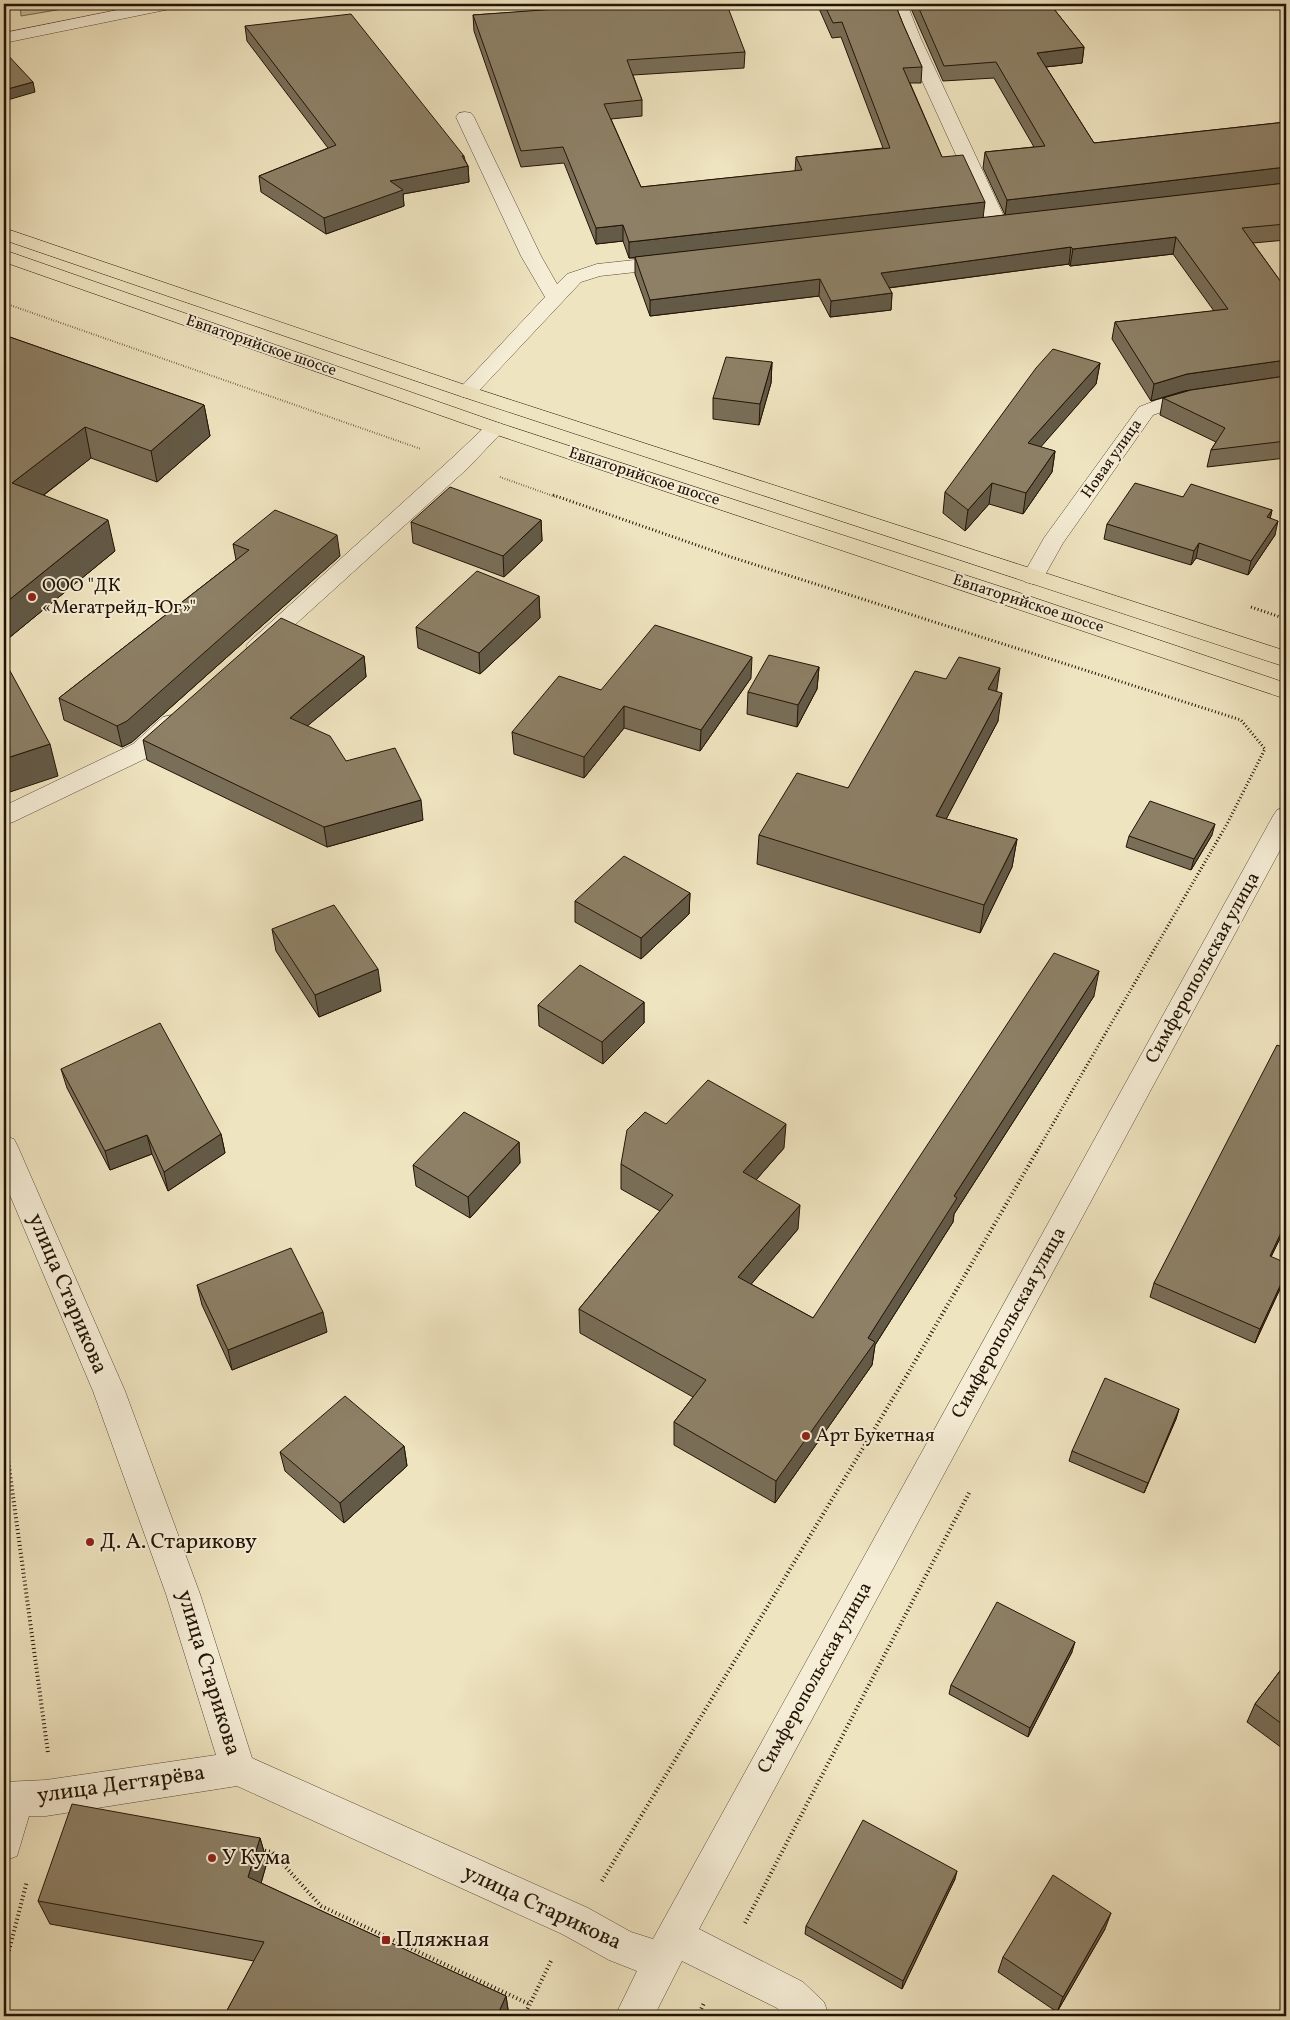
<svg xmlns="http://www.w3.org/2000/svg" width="1290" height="2020" viewBox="0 0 1290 2020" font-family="Vollkorn,serif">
<rect width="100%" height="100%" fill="#efe4c0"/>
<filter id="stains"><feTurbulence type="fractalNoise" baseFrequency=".004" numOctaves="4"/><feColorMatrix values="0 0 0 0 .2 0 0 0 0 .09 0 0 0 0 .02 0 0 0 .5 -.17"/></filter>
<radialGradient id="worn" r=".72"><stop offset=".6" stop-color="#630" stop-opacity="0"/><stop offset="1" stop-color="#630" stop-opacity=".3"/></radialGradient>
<!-- green -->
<path fill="#ccc0a0" stroke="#776a52" d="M 20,4 L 92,4 L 21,16 Z"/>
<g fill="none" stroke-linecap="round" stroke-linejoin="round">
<defs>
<path id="minor" d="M 147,4 L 178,4 L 176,8 L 170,9 L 4,43 L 4,33 Z
M 891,4 L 907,4 L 921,39 L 1008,225 L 1005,229 L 998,231 L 991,229 L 988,225 L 903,39 Z
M 465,112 L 471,113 L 474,117 L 541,256 L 557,284 L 567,274 L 597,264 L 672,256 L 679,258 L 682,262 L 679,266 L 672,268 L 600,276 L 581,282 L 474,396 L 467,398 L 460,396 L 457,392 L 460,388 L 545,297 L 521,256 L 456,117 L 459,113 Z
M 1198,391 L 1205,393 L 1208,397 L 1205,401 L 1170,409 L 1153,415 L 1063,543 L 1041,582 L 1033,584 L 1025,582 L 1022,577 L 1044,538 L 1139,407 L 1157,400 Z
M 495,422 L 502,424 L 506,428 L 468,468 L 266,651 L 258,654 L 250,651 L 246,646 L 250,641 L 452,458 L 488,424 Z
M 172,715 L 181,717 L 184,723 L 181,729 L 151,756 L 13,822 L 4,825 L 4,806 L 133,744 L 163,717 Z
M 1286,807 L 1286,839 L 699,1929 L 803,1982 L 824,2002 L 829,2016 L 784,2016 L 777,2008 L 682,1961 L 654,2016 L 615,2016 L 637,1971 L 609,1960 L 562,1934 L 237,1786 L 46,1816 L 29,1816 L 17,1856 L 4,1861 L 4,1782 L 46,1780 L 216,1755 L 166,1594 L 93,1391 L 4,1181 L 4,1136 L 14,1139 L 18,1147 L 125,1391 L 200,1594 L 252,1758 L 588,1908 L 631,1932 L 653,1939 L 1273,816 L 1277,810 Z"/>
<path id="major" d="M 4,228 L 474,388 L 1286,651 L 1286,667 L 460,396 L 4,240 Z
M 4,250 L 502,424 L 1017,592 L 1286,683 L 1286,699 L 488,432 L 4,262 Z"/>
</defs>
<!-- minor casing -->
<use href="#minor" stroke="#554734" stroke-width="1"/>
<!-- major casing -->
<use href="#major" stroke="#221305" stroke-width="1"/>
<!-- path-far2 -->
<path stroke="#221305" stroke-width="2" stroke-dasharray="0.5 2" stroke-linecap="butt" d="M 4,303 L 421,449
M 500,477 L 556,497"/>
<!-- path-far1 -->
<path stroke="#221305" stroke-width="3" stroke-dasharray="1 2.5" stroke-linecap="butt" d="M 553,495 L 731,557 L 1241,720 L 1265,749 L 1227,824 L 1036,1153
M 1251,607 L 1286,619"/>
<!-- path -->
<path stroke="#221305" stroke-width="4" stroke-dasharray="1 3" stroke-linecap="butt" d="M 4,1430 L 48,1753
M 261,1850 L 272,1852 L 321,1906 L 529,2004
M 602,1881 L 907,1375 L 1037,1151
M 745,1923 L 970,1491
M 4,1970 L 27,1881
M 524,2016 L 551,1961
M 698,2016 L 704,2003"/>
<!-- minor -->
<use href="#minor" fill="#f5edd6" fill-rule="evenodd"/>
<!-- major -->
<use href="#major" fill="#efe4c0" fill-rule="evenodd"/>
</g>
<!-- wall -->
<path fill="#796e58" stroke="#221305" d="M 564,4 L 680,4 L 682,8 L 745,52 L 744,68 L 633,75 L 642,100 L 642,116 L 611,119 L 641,187 L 795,171 L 796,157 L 883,148 L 841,37 L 832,38 L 817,4 L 895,4 L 903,24 L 922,67 L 921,83 L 910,83 L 942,157 L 983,218 L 1005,215 L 983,168 L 985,152 L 1034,147 L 994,78 L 943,81 L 909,4 L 1050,4 L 1084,47 L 1082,63 L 1046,67 L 1094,143 L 1286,122 L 1286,240 L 1253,243 L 1286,289 L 1286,458 L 1207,467 L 1211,450 L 1216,442 L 1160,415 L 1163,398 L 1190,390 L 1184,391 L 1151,401 L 1112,339 L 1115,322 L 1214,311 L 1173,254 L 1070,266 L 1069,264 L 889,288 L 892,293 L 891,310 L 830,317 L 819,296 L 650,316 L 635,274 L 635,258 L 629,258 L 623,241 L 596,244 L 564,163 L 521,167 L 474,31 L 473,15 L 565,9 Z
M 245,26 L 464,156 L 465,160 L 468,166 L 469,182 L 403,194 L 404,206 L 326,234 L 261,192 L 259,176 L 328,148 L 247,41 Z
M 4,335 L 204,405 L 210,436 L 157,482 L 91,458 L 44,495 L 115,551 L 4,642 Z
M 772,362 L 771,383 L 759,425 L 713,419 L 713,398 Z
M 1100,363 L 1096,384 L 1040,447 L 1055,451 L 1052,472 L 1023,514 L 989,504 L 965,531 L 943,513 L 945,492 Z
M 1183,497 L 1272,510 L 1270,518 L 1275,535 L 1248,575 L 1196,558 L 1191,565 L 1104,539 L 1107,524 Z
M 541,520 L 542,541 L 504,577 L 413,543 L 411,522 Z
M 233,544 L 340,556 L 132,742 L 122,747 L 64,720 L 59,698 L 236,560 Z
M 539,596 L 540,618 L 480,674 L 418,648 L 416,627 Z
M 364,656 L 366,677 L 307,726 L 346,761 L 423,820 L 327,847 L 147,760 L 143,740 Z
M 819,667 L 817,689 L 797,727 L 747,714 L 748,692 Z
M 751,678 L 700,751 L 624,728 L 584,778 L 514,754 L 512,732 L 601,690 Z
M 946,679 L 996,691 L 998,721 L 946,819 L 1017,839 L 1012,867 L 980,933 L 757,864 L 759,835 L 848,788 Z
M 1212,835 L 1191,870 L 1126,847 L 1129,836 Z
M 690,893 L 689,914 L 641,959 L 575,922 L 575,901 Z
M 272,929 L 381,991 L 319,1017 L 276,951 Z
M 1094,996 L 954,1214 L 953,1222 L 875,1345 L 872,1365 L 775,1503 L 674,1445 L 674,1422 L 693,1397 L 580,1333 L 579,1309 L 660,1211 L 621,1189 L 621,1164 L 666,1124 L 784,1148 L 756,1180 L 798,1229 L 751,1284 L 813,1318 Z
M 644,1002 L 644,1023 L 603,1064 L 539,1026 L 538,1005 Z
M 1286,1045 L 1286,1226 L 1271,1257 L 1285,1278 L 1255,1343 L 1150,1297 L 1154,1283 Z
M 61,1069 L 221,1134 L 225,1153 L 168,1191 L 152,1154 L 110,1170 L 67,1088 Z
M 519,1142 L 520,1163 L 470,1218 L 416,1186 L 413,1165 Z
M 197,1285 L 327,1332 L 232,1370 L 202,1305 Z
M 1179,1409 L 1176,1419 L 1144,1493 L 1069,1461 L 1072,1451 Z
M 404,1446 L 407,1466 L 344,1523 L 285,1471 L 280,1452 Z
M 1072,1652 L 1028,1737 L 949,1694 L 951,1685 Z
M 1286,1663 L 1286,1751 L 1247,1722 L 1255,1704 Z
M 260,1838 L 267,1862 L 261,1883 L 506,1996 L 509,2016 L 224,2016 L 254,1961 L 50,1924 L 38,1901 Z
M 955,1879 L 902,1989 L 805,1934 L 806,1926 Z
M 1105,1929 L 1057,2012 L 998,1972 L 1003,1957 Z"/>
<!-- shaded-wall -->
<path fill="#635a47" stroke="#221305" d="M 1084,47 L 1082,63 L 1035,68 L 1037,53 Z
M 33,82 L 35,92 L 4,101 L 4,90 Z
M 468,166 L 469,182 L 403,194 L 404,206 L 326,234 L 324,218 L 390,181 Z
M 1286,167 L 1286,183 L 1005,216 L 1007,200 Z
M 985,202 L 983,218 L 629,258 L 629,242 Z
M 623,225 L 623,241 L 596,244 L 596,228 Z
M 1176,237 L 1173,254 L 1070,266 L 1073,249 Z
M 1071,247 L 1069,264 L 879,289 L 881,273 Z
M 820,279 L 819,296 L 650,316 L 650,300 Z
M 892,293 L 891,310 L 830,317 L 831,301 Z
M 1286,360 L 1286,376 L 1184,391 L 1151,401 L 1154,384 L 1187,374 Z
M 772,362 L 771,383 L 759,425 L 760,404 Z
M 1100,363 L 1096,384 L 1025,465 L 1028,443 Z
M 204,405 L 210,436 L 157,482 L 151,451 Z
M 85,427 L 91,458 L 19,514 L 12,483 Z
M 1055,451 L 1052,472 L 1023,514 L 1026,493 Z
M 992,483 L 989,504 L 965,531 L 968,510 Z
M 1272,510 L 1269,524 L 1267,517 Z
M 108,520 L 115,551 L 4,642 L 4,604 Z
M 541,520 L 542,541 L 504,577 L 503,556 Z
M 1278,521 L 1275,535 L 1248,575 L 1251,561 Z
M 337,535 L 340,556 L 132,742 L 122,747 L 117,726 Z
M 1199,543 L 1196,558 L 1191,565 L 1194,551 Z
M 539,596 L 540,618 L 480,674 L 479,653 Z
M 364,656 L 366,677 L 293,738 L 290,718 Z
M 752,657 L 751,678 L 700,751 L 701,730 Z
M 819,667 L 817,689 L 797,727 L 798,705 Z
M 1000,668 L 996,696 L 988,689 Z
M 1002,693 L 998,721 L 933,844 L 936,816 Z
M 624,706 L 624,728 L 584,778 L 584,757 Z
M 50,744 L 58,776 L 4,794 L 4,759 Z
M 421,800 L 423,820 L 327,847 L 324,827 Z
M 1215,824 L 1212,835 L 1191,870 L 1194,859 Z
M 1017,839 L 1012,867 L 980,933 L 984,905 Z
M 690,893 L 689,914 L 641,959 L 641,938 Z
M 378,969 L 381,991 L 319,1017 L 315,995 Z
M 1099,971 L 1094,996 L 954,1214 L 953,1222 L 875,1345 L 872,1365 L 775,1503 L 776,1481 L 868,1338 L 954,1196 Z
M 644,1002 L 644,1023 L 603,1064 L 602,1042 Z
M 786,1124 L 784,1148 L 741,1197 L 743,1172 Z
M 221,1134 L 225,1153 L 168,1191 L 164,1172 Z
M 147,1135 L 152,1154 L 110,1170 L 105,1151 Z
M 519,1142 L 520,1163 L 470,1218 L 468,1197 Z
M 800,1205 L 798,1229 L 737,1301 L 738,1277 Z
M 1286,1222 L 1286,1226 L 1265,1269 L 1270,1256 Z
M 1286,1273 L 1285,1278 L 1255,1343 L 1260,1329 Z
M 323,1312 L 327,1332 L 232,1370 L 228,1350 Z
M 1179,1409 L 1176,1419 L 1144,1493 L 1148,1483 Z
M 404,1446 L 407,1466 L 344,1523 L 340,1503 Z
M 1075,1642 L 1072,1652 L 1028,1737 L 1030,1728 Z
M 260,1838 L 267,1862 L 256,1901 L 248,1877 Z
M 957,1871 L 955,1879 L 902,1989 L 903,1981 Z
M 1111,1913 L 1105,1929 L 1057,2012 L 1063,1997 Z
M 506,1996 L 509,2016 L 497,2016 Z"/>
<!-- building -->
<path fill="#8d8066" stroke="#221305" d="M 568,4 L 680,4 L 682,8 L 727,5 L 745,52 L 627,60 L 642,100 L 604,104 L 641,187 L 802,170 L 796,157 L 890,148 L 842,22 L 833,23 L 824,4 L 895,4 L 903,24 L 922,67 L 903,68 L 942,157 L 963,155 L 985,202 L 629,242 L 623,225 L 596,228 L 563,147 L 521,151 L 473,15 L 570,8 Z
M 917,4 L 1050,4 L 1084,47 L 1037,53 L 1094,143 L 1286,122 L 1286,167 L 1007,200 L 985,152 L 1045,146 L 996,62 L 944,66 Z
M 351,14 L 464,156 L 462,156 L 468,166 L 390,181 L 403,190 L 324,218 L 259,176 L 336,145 L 245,26 Z
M 4,51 L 33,82 L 4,90 Z
M 1286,183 L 1286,224 L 1242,228 L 1286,289 L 1286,360 L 1187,374 L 1154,384 L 1115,322 L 1228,309 L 1176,237 L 1073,249 L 1071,247 L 881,273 L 892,293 L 831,301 L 820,279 L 650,300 L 635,257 Z
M 4,335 L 204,405 L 151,451 L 85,427 L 12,483 L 108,520 L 4,604 Z
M 1053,349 L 1100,363 L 1028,443 L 1055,451 L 1026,493 L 992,483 L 968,510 L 945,492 L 1036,368 Z
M 726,357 L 772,362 L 760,404 L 713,398 Z
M 1286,376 L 1286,441 L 1211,450 L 1225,428 L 1163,398 L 1191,390 Z
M 1135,483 L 1183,497 L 1191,484 L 1272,510 L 1267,517 L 1278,521 L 1251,561 L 1199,543 L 1194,551 L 1107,524 Z
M 450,487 L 541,520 L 503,556 L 411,522 Z
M 275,510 L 337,535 L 127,721 L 117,726 L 59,698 L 249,550 L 233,544 Z
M 477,571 L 539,596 L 479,653 L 416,627 Z
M 281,618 L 364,656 L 290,718 L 330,736 L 346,761 L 395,748 L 421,800 L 324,827 L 143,740 Z
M 655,625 L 752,657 L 701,730 L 624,706 L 584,757 L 512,732 L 559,676 L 601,690 Z
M 769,655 L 819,667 L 798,705 L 748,692 Z
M 959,657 L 1000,668 L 988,689 L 1002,693 L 936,816 L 1017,839 L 984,905 L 759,835 L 797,773 L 848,788 L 915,671 L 946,679 Z
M 4,660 L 50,744 L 4,759 Z
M 1150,801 L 1215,824 L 1194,859 L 1129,836 Z
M 624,856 L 690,893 L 641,938 L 575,901 Z
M 334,905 L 378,969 L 315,995 L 272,929 Z
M 1054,953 L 1099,971 L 954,1196 L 957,1198 L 868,1338 L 875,1342 L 776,1481 L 674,1422 L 706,1380 L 579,1309 L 673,1195 L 621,1164 L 627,1130 L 645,1112 L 666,1124 L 708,1080 L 786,1124 L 743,1172 L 800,1205 L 738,1277 L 813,1318 Z
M 580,965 L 644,1002 L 602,1042 L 538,1005 Z
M 160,1023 L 221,1134 L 164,1172 L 147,1135 L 105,1151 L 61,1069 Z
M 1277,1045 L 1285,1048 L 1286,1045 L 1286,1222 L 1270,1256 L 1286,1263 L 1286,1273 L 1260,1329 L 1154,1283 Z
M 464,1112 L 519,1142 L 468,1197 L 413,1165 Z
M 291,1248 L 323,1312 L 228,1350 L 197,1285 Z
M 1105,1378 L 1179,1409 L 1148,1483 L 1072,1451 Z
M 345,1396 L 404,1446 L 340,1503 L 280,1452 Z
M 997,1602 L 1075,1642 L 1030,1728 L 951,1685 Z
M 1286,1663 L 1286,1727 L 1255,1704 Z
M 72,1804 L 260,1838 L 248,1877 L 506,1996 L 497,2016 L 224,2016 L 264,1942 L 38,1901 Z
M 863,1820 L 957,1871 L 903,1981 L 806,1926 Z
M 1053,1875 L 1111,1913 L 1063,1997 L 1003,1957 Z"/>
<!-- markers -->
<g fill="#8f2418" stroke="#f5edd6" stroke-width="2">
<circle cx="32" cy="597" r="5"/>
<circle cx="806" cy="1436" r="5"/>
<circle cx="90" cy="1542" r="5"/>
<circle cx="212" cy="1858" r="5"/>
<rect x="381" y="1935" width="10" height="10" rx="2.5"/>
</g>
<g text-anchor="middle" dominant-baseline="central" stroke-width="4" stroke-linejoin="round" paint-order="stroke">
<!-- far-street labels -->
<g font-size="16" fill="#221305" stroke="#f5edd6">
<text transform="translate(261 346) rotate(19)">Евпаторийское шоссе</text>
<text transform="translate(1112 459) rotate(-55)">Новая улица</text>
<text transform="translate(644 477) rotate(18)">Евпаторийское шоссе</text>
<text transform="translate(1028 604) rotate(18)">Евпаторийское шоссе</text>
</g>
<!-- poi labels -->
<g font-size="19" fill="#221305" stroke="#f5edd6" text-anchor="start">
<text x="42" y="586">ООО "ДК<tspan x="42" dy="22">«Мегатрейд-Юг»"</tspan></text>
<text x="816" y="1436">Арт Букетная</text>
</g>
<!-- street labels -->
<g font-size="19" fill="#221305" stroke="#f5edd6">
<text transform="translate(1203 968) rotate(-61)">Симферопольская улица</text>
<text transform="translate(1009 1323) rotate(-61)">Симферопольская улица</text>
<text transform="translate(815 1678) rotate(-61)">Симферопольская улица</text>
</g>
<!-- near-street labels -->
<g font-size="22" fill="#221305" stroke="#f5edd6">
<text transform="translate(67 1294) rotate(67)">улица Старикова</text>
<text transform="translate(208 1673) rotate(73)">улица Старикова</text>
<text transform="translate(121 1785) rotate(-8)">улица Дегтярёва</text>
<text transform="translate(542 1908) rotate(25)">улица Старикова</text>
</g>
<!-- near-poi labels -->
<g font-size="22" fill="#221305" stroke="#f5edd6" text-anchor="start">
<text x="100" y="1542">Д. А. Старикову</text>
<text x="222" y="1858">У Кума</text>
<text x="396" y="1940">Пляжная</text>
</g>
</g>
<!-- margin -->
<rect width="1290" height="2020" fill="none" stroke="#efe4c0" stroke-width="20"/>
<rect x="5" y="5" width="1280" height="2010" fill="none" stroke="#221305" stroke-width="2.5"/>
<rect x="10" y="10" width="1270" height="2000" fill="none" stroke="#221305"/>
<rect width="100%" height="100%" filter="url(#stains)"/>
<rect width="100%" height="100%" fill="url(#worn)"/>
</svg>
